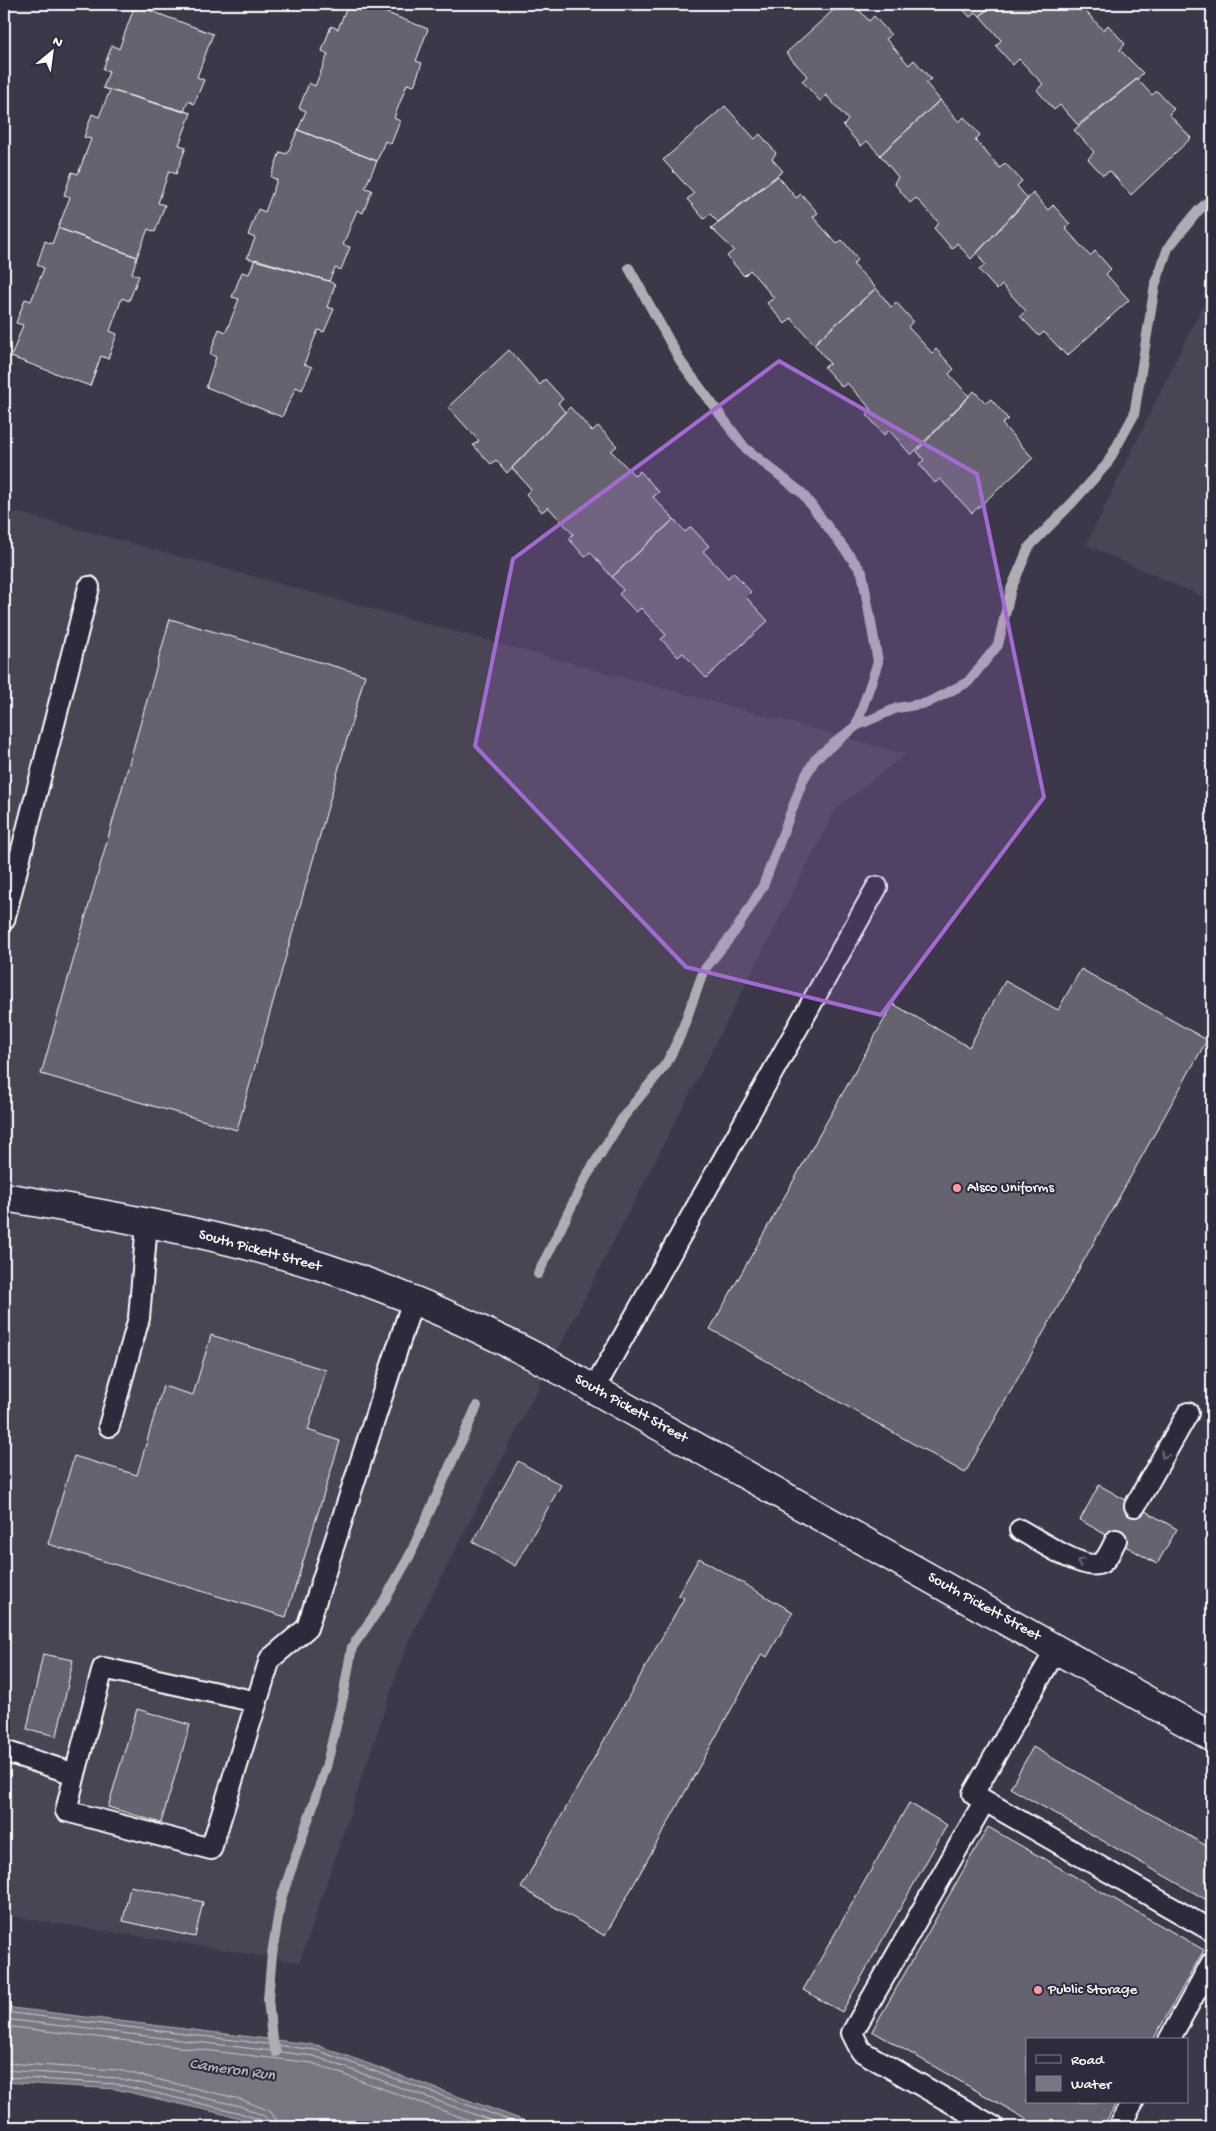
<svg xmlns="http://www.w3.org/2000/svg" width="1216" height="2131" viewBox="0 0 1216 2131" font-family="'Gochi Hand',sans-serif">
<rect width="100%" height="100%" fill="#3c3749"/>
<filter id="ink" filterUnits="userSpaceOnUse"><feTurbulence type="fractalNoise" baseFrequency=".02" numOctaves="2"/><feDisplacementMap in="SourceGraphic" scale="10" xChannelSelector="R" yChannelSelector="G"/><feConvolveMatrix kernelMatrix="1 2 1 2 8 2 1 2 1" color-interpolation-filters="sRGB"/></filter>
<g filter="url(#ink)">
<!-- built -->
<path fill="#494455" d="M 1212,286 L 1212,601 L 1086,545 Z
M 4,512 L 23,514 L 906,754 L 836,809 L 407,1644 L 300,1962 L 4,1915 Z"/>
<!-- water -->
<path fill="#797682" stroke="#afadb4" d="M 4,2007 L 317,2045 L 542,2127 L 264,2127 L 236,2117 L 115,2089 L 4,2082 Z"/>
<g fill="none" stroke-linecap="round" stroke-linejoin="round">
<!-- shore -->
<path stroke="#c9c8cd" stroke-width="1" d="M 4,2012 L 316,2050 L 528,2127
M 4,2019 L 314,2056 L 509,2127
M 4,2026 L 312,2063 L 488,2127
M 4,2063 L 118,2070 L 240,2099 L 270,2111 L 276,2119 L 277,2127
M 4,2070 L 118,2078 L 240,2106 L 264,2116 L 268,2120 L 270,2127
M 4,2077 L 116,2084 L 237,2112 L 260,2120 L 263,2127"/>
<!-- stream -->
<path stroke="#afadb4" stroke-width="10" d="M 629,268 L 681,362 L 745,448 L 802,493 L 862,572 L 878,662 L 856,726
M 538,1274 L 586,1177 L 624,1116 L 666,1064 L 680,1036 L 704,970 L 736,930 L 763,886 L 803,780 L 816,758 L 856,726 L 897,708 L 927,703 L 968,682 L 998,645 L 1011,589 L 1029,547 L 1073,502 L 1107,464 L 1134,415 L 1155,285 L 1168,248 L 1198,211 L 1212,198
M 276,2052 L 272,2039 L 268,1999 L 272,1954 L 281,1899 L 326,1767 L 343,1697 L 352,1647 L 383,1603 L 410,1555 L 477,1406"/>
</g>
<!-- building -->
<path fill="#666270" stroke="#fff" d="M 348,4 L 364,4 L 428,29 L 416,61 L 422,63 L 414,86 L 407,84 L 394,118 L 400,121 L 391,144 L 385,141 L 377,161 L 298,130 L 306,111 L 299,108 L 309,83 L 315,86 L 328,54 L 322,51 L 331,26 L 338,29 Z
M 840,4 L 854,4 L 869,21 L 874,16 L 891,35 L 886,39 L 909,65 L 914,60 L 931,79 L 926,83 L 940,100 L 880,155 L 867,141 L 861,146 L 843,126 L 848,120 L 826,95 L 820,101 L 802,81 L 807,76 L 786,53 Z
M 958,4 L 993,4 L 980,16 L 976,12 L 970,17 Z
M 993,4 L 1079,4 L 1103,30 L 1108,25 L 1125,44 L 1120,50 L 1143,73 L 1137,79 L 1078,125 L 1060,105 L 1054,110 L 1037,90 L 1043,84 L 1019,59 L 1013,65 L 996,46 L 1001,40 L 980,16 Z
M 135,5 L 213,34 L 197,77 L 204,80 L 194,104 L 188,101 L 184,112 L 103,88 L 109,71 L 103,69 L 112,45 L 119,49 Z
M 1137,79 L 1152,95 L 1157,91 L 1174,109 L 1169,114 L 1191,138 L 1131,195 L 1110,171 L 1103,175 L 1088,159 L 1094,152 L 1074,130 Z
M 110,90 L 191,113 L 179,145 L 186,147 L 176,174 L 169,171 L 158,203 L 165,205 L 155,232 L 148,229 L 137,257 L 58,228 L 70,197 L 64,195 L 72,172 L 78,174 L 91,139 L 84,137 L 92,114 L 99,117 Z
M 940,100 L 959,122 L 964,117 L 980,135 L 975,140 L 1000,168 L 1005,163 L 1022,181 L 1017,186 L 1028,199 L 971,259 L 957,243 L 952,249 L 934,228 L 939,223 L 916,198 L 910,203 L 894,183 L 898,177 L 880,155 Z
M 725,106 L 755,139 L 760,134 L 776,153 L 772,159 L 783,171 L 718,222 L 710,214 L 704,219 L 687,199 L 694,194 L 663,160 Z
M 298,130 L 377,161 L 365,188 L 372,190 L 363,213 L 357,210 L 343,245 L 350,247 L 341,270 L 335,268 L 329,281 L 247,258 L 255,238 L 248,235 L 258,209 L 265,212 L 277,180 L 271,177 L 280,152 L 287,154 Z
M 778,176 L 796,198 L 801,194 L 818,213 L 813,217 L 837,244 L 842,240 L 858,259 L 853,264 L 876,288 L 814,344 L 791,318 L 785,324 L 767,303 L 774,298 L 750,270 L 744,276 L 727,256 L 734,250 L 711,228 Z
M 1033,193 L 1048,210 L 1053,205 L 1070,224 L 1065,228 L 1090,256 L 1095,251 L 1111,269 L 1106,274 L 1129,300 L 1067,356 L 1044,332 L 1039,336 L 1020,316 L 1026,311 L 1002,285 L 997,290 L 979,270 L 985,265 L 977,253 Z
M 58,228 L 137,257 L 132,273 L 139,276 L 129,301 L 122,298 L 110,331 L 117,334 L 108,359 L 101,356 L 90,386 L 11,357 L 23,325 L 16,323 L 25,299 L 31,301 L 44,268 L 37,265 L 45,241 L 52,244 Z
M 255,259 L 329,281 L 335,285 L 327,307 L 334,309 L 324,332 L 318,330 L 304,364 L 312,367 L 302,390 L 296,387 L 282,417 L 206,387 L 216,357 L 210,354 L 219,329 L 226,332 L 239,299 L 232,297 L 242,272 L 249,274 Z
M 876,288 L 891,307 L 896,302 L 913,321 L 908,327 L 932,353 L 936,349 L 954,369 L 949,374 L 969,396 L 911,455 L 889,430 L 884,435 L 867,415 L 872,410 L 847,383 L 842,387 L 824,367 L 830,364 L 814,344 Z
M 509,350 L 540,385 L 545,379 L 563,399 L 558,403 L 565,412 L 507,473 L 496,460 L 491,464 L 473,445 L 479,441 L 448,407 Z
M 974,391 L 986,403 L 991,399 L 1008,419 L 1002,424 L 1033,458 L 972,513 L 940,479 L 935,483 L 919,464 L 924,460 L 917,451 Z
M 570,407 L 592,431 L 598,426 L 617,446 L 611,451 L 635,476 L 640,471 L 659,492 L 653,497 L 674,519 L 612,577 L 590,552 L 585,557 L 569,539 L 573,534 L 548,507 L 542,512 L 526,494 L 531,489 L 512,468 Z
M 674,519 L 685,532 L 691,527 L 709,546 L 703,551 L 728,578 L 733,572 L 751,592 L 746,597 L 768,621 L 706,678 L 683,653 L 678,657 L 661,639 L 666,635 L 641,608 L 636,612 L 619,594 L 623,590 L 612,577 Z
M 170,619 L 365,675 L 237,1130 L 41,1074 Z
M 1081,969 L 1207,1040 L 965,1473 L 710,1329 L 893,1004 L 969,1047 L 1005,981 L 1058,1010 Z
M 211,1335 L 326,1370 L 308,1430 L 340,1441 L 286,1617 L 48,1544 L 74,1456 L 137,1475 L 163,1386 L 193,1395 Z
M 518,1461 L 561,1485 L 515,1566 L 473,1542 Z
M 1099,1485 L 1177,1529 L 1157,1564 L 1080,1520 Z
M 699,1558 L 793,1612 L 767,1657 L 762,1654 L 605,1936 L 521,1888 L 684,1598 L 678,1595 Z
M 43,1654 L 73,1660 L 57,1736 L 27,1729 Z
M 137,1709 L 190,1725 L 161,1823 L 108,1807 Z
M 1033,1747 L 1212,1849 L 1212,1903 L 1010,1788 Z
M 909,1803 L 947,1825 L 842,2012 L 803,1990 Z
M 988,1827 L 1204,1950 L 1153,2040 L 1027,2040 L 1027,2102 L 1117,2102 L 1103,2127 L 1040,2127 L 872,2031 Z
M 130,1886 L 203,1902 L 195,1937 L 123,1921 Z"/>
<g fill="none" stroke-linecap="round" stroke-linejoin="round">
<defs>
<path id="lane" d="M 4,920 L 89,587
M 594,1389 L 877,887
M 109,1426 L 139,1318 L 147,1223
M 1135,1506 L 1188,1413
M 1020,1530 C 1037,1539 1084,1572 1101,1563 C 1108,1559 1112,1547 1116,1540
M 1057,1648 L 973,1794 L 1212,1931
M 4,1751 L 75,1774 L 66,1811 L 211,1849 L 270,1659 L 307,1628 L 413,1300
M 75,1774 L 103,1668 L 257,1702
M 984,1802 L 852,2033 L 861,2051 L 994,2127
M 1169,2040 L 1212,1962
M 1119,2127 L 1133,2102"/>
<path id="street" d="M 4,1197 C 112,1215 221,1234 326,1268 C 403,1293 477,1326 549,1364 L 1212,1737"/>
</defs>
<!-- lane casing -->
<use href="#lane" stroke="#fff" stroke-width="24"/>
<!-- street casing -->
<use href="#street" stroke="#fff" stroke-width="31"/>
<!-- lane -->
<use href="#lane" stroke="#2f2a3d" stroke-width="20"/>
<!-- street -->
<use href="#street" stroke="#2f2a3d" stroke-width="28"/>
</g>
<!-- one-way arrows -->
<defs><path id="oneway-chevron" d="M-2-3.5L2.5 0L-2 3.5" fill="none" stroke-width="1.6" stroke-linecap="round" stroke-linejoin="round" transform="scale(1.25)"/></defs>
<g stroke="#6d6a77">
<use href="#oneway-chevron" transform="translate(1164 1455) rotate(119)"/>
<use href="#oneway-chevron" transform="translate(1080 1562) rotate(-158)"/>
</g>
</g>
<!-- marked area -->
<path fill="#a36bd2" fill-opacity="0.2" stroke="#a36bd2" stroke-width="4" stroke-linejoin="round" d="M 779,361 L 977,474 L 1044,797 L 881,1015 L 686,967 L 475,746 L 513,559 Z"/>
<!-- markers -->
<g fill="#ff9aa2" stroke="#2f2a3d" stroke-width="2">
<circle cx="957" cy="1188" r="5"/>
<circle cx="1038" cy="1990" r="5"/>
</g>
<g text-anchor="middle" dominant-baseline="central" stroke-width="4" stroke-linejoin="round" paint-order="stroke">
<!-- poi labels -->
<g font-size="15" fill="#fff" stroke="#2f2a3d" text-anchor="start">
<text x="967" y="1188">Alsco Uniforms</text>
<text x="1048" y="1990">Public Storage</text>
</g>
<!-- street labels -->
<g font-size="15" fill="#fff" stroke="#2f2a3d">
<text transform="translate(260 1251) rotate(15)">South Pickett Street</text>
<text transform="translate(631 1409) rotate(29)">South Pickett Street</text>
<text transform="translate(984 1607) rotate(29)">South Pickett Street</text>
</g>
<!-- water labels -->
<g font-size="16" font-style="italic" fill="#b5b4ba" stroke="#2f2a3d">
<text transform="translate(232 2071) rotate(8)">Cameron Run</text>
</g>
</g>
<!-- margin -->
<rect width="1216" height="2131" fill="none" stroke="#2f2a3d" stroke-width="20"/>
<rect x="10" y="10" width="1196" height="2111" fill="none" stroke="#fff" stroke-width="2" filter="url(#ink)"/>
<!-- legend -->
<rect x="1026" y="2038" width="162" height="65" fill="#2f2a3d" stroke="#827f8b"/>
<rect x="1036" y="2055" width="25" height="8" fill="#2f2a3d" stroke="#827f8b"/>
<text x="1071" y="2064" font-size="15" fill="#ffffff">Road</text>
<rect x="1036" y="2076" width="25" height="15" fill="#797682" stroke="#827f8b"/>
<text x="1071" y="2088" font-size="15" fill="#ffffff">Water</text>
<!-- north arrow -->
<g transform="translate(52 52) rotate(29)" stroke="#2f2a3d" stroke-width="4" paint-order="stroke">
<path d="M0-4L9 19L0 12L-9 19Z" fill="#ffffff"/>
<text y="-8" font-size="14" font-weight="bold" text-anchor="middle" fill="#ffffff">N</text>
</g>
</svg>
